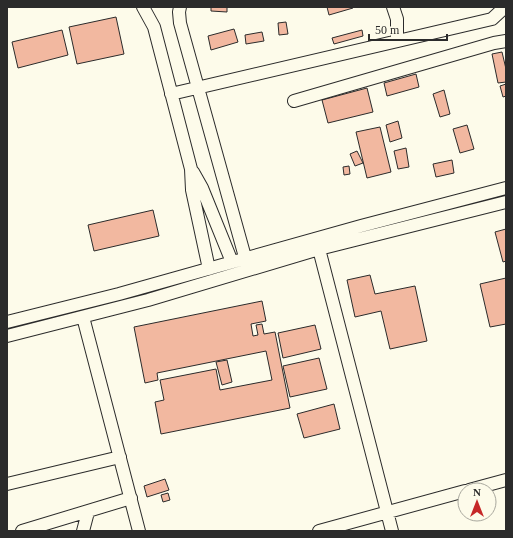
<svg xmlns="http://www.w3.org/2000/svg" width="513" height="538" viewBox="0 0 513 538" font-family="'Times New Roman',serif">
<rect width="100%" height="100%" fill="#fdfbea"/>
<!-- building -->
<path fill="#f2b8a0" stroke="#2b2b2b" d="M 211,7 L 227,7 L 227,12 L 211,11 Z
M 327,7 L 353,7 L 353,8 L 329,15 Z
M 116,17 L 124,54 L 77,64 L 69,27 Z
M 286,22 L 288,34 L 279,35 L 278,23 Z
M 234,29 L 238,42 L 211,50 L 208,36 Z
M 62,30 L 68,55 L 18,68 L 12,42 Z
M 362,30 L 363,36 L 334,44 L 332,38 Z
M 262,32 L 264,41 L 246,44 L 245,35 Z
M 502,52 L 506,69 L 506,82 L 498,83 L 492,54 Z
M 416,74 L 419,87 L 387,96 L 384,83 Z
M 506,84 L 506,96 L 503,97 L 500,86 Z
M 367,88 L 373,112 L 328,123 L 322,100 Z
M 444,90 L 450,114 L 440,117 L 433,94 Z
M 398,121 L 402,138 L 390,142 L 386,125 Z
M 467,125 L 474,149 L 460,153 L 453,129 Z
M 380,127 L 391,172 L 367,178 L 356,132 Z
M 406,148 L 409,167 L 398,169 L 394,151 Z
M 357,151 L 363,163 L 355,166 L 350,154 Z
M 452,160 L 454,173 L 436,177 L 433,164 Z
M 349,166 L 350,174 L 344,175 L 343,167 Z
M 153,210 L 159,236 L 94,251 L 88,225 Z
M 506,229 L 506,261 L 503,262 L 495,232 Z
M 370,275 L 375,294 L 415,286 L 427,341 L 390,349 L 381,311 L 355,317 L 347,280 Z
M 506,278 L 506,324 L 490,327 L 480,284 Z
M 262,301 L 266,321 L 251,324 L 253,336 L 258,335 L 256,325 L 262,324 L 264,334 L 275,332 L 290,408 L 161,434 L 155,402 L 164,400 L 160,380 L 216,369 L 220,390 L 272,380 L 266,351 L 157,373 L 158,380 L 145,383 L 134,327 Z
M 315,325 L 321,349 L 283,358 L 278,333 Z
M 319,358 L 327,389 L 290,397 L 283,366 Z
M 227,360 L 232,382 L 222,385 L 216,362 Z
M 334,404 L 340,429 L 304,438 L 297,414 Z
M 165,479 L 169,490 L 147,497 L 144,486 Z
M 168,493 L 170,500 L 163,502 L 161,495 Z"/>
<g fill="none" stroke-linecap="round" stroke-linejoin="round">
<defs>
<path id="minor" d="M 143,7 L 154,27 L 191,169 L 192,190 L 209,269
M 180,7 L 179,12 L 180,23 L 245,257
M 393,7 L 397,19 L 397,41
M 171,94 L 492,19 L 505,7
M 294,101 L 494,43 L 506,41
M 193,172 L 202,188 L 232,262
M 319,249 L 392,531
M 83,317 L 139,531
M 7,322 L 119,294 L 361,226 L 506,188
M 7,336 L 148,300 L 319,249 L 506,202
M 7,484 L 120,457
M 469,490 L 506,480
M 22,531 L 131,498
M 83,531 L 88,512
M 319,531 L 465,491"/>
</defs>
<!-- minor casing -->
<use href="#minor" stroke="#2b2b2b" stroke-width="14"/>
<!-- minor -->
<use href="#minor" stroke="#fdfbea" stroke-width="12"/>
</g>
<!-- border -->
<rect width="513" height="538" fill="none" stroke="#2b2b2b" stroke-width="16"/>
<!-- north arrow -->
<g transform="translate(477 502)"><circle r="19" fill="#fdfbea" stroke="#a9a89e"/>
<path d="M0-3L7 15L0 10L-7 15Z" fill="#c62828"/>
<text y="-6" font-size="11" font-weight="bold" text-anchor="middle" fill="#2b2b2b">N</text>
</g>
<!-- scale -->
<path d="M369 34v6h78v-6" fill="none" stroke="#2b2b2b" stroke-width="2"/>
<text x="375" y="34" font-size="12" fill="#2b2b2b" stroke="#fdfbea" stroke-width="3" paint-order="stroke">50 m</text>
</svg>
